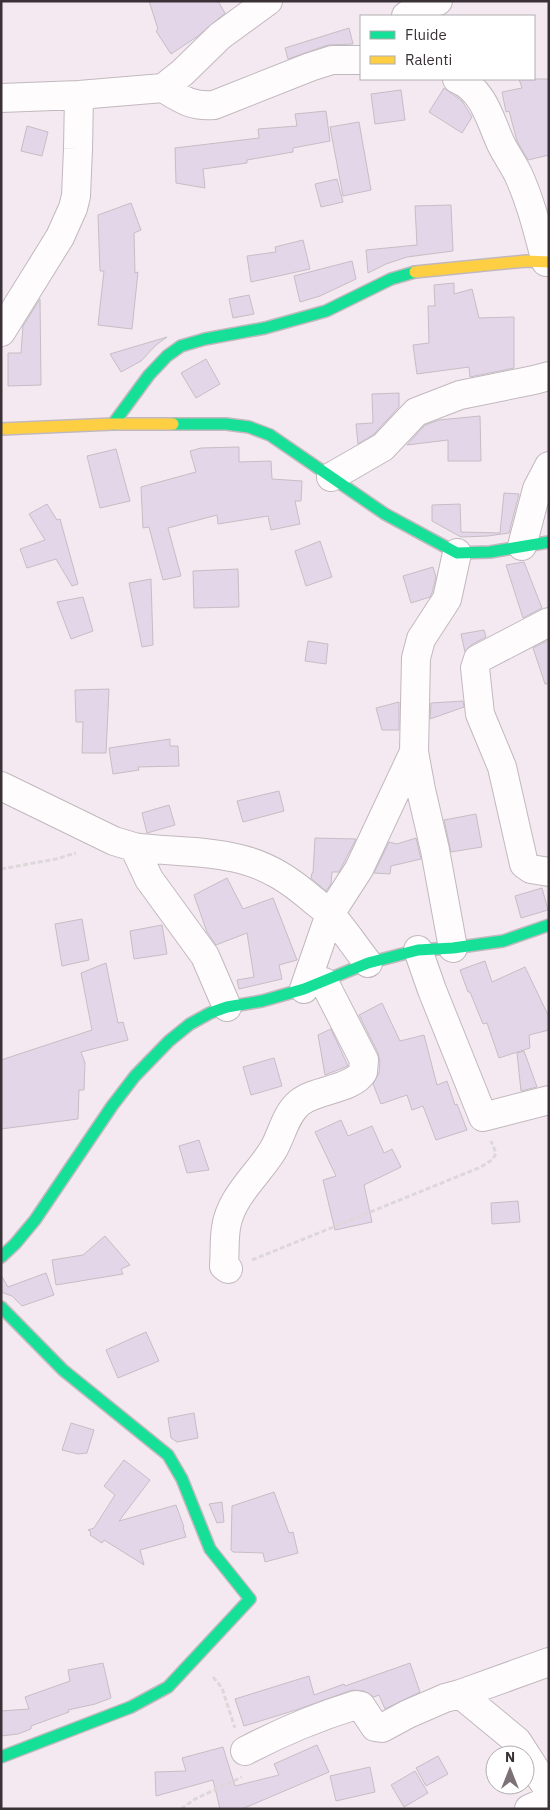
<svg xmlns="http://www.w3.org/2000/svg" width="550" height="1810" viewBox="0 0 550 1810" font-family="'IBM Plex Sans',sans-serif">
<rect width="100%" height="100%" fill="#f5e9f1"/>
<!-- building -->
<path fill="#e3d6e9" stroke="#c5bec4" d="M 149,1 L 218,1 L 225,13 L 198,36 L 171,54 L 156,31 L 158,29 Z
M 349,28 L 353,44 L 328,45 L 288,59 L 285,48 Z
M 519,79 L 549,79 L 549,155 L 528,160 L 517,141 L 509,111 L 506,112 L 502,92 L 522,88 Z
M 444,88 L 462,101 L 472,117 L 462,133 L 429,112 Z
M 401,90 L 405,120 L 375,124 L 371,94 Z
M 326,111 L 330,141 L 293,148 L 293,152 L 247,160 L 247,163 L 203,169 L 205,188 L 176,183 L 175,148 L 259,138 L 258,129 L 297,126 L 295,114 Z
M 359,122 L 371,190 L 343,196 L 330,127 Z
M 27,126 L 48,132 L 42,156 L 21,151 Z
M 337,179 L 343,202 L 321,207 L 315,184 Z
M 131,203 L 141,230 L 134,233 L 135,273 L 138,272 L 132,329 L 98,325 L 104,271 L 100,271 L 98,215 Z
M 451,205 L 453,251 L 407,257 L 386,264 L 368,273 L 366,250 L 417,245 L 415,206 Z
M 303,240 L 310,269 L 251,282 L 247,256 L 276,252 L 275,247 Z
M 352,261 L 356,279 L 320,296 L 300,302 L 294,276 Z
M 454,283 L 454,294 L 472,289 L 479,318 L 514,317 L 514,368 L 470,377 L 469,367 L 417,374 L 413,345 L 429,343 L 428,306 L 435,306 L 434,285 Z
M 249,295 L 254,314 L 233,318 L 229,299 Z
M 40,299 L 41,385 L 8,386 L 8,353 L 21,353 L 23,326 Z
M 167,337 L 156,345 L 141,361 L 121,372 L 110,354 Z
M 206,359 L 220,384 L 196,398 L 181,373 Z
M 399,393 L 399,407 L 373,435 L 358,444 L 356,424 L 373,423 L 372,394 Z
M 480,416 L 481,461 L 448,461 L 448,440 L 407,445 L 425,425 L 439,420 Z
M 239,447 L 239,462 L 271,461 L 272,479 L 302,481 L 301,501 L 295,501 L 300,524 L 271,530 L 268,516 L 218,524 L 217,515 L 168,528 L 181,576 L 163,580 L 149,527 L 143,528 L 141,487 L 196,472 L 190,451 L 201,448 Z
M 116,449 L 130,501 L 100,508 L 87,456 Z
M 504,493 L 519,494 L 509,533 L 488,536 L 461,537 L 432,521 L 432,505 L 460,504 L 461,532 L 500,533 Z
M 47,504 L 57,520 L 60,519 L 78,584 L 72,586 L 56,559 L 27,568 L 20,549 L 45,540 L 29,514 Z
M 320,541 L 332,577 L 306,586 L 295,551 Z
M 524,562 L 542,608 L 523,618 L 506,565 Z
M 433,567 L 436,577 L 432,593 L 430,597 L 411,603 L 403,576 Z
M 238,569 L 239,607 L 194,608 L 193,571 Z
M 151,579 L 153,645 L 142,647 L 129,583 Z
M 83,597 L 93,631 L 71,639 L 57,602 Z
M 484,630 L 486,637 L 471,645 L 465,652 L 461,634 Z
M 549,640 L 549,684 L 545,684 L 533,648 Z
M 308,641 L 328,644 L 326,664 L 305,661 Z
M 109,689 L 106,753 L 82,753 L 83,722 L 76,722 L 75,690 Z
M 463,701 L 464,707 L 430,719 L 431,703 Z
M 399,702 L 399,730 L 382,730 L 376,708 Z
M 170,739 L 170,746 L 178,746 L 179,766 L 138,767 L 139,770 L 113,774 L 109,748 Z
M 279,791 L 284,811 L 243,822 L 237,801 Z
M 169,805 L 175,825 L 147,833 L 142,813 Z
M 476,814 L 482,847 L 451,852 L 444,820 Z
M 315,838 L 356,839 L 339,872 L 332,872 L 331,884 L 326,891 L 311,878 L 312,873 L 313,873 Z
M 416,838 L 421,859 L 391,866 L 390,874 L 374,873 L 389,842 L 397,844 Z
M 227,878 L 243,909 L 273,898 L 297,960 L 279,965 L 282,979 L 239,989 L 237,980 L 254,977 L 247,933 L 216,945 L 207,932 L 194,895 Z
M 542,888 L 548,910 L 521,918 L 515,896 Z
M 82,919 L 89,960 L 62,966 L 55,924 Z
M 162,925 L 167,954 L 134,959 L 130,931 Z
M 485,961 L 492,982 L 525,967 L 549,1017 L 549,1030 L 529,1035 L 530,1048 L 499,1058 L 487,1023 L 483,1024 L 470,992 L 468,992 L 460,970 Z
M 106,963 L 118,1023 L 123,1022 L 128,1040 L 81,1052 L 85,1063 L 84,1090 L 79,1090 L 78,1119 L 1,1129 L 1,1060 L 92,1030 L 81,973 Z
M 382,1003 L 400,1041 L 424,1035 L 437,1085 L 447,1081 L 455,1105 L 457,1104 L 467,1130 L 436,1140 L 423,1106 L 412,1110 L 407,1095 L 381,1104 L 373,1084 L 379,1073 L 380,1061 L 378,1053 L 359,1015 Z
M 331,1029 L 348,1066 L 325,1075 L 318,1035 Z
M 524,1051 L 537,1087 L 521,1091 L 517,1053 Z
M 274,1058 L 282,1086 L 251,1095 L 243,1067 Z
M 341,1120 L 348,1136 L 372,1126 L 384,1153 L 392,1149 L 401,1167 L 364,1185 L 372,1222 L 335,1230 L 323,1180 L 336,1176 L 315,1132 Z
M 199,1140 L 209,1170 L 187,1173 L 179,1146 Z
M 518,1201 L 520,1222 L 492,1224 L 491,1203 Z
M 105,1236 L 130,1265 L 121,1269 L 123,1274 L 56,1285 L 52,1260 L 83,1255 Z
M 46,1273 L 54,1295 L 22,1306 L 12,1296 L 1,1292 L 1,1275 L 8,1287 Z
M 146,1332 L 159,1361 L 118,1378 L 106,1350 Z
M 194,1413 L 198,1438 L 177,1442 L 171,1438 L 168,1418 Z
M 71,1423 L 94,1430 L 87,1453 L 78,1454 L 62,1450 Z
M 124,1460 L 150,1480 L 119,1521 L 176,1505 L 184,1527 L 183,1527 L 186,1537 L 140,1550 L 144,1565 L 104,1540 L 102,1543 L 90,1535 L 91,1532 L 88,1530 L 94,1528 L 115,1495 L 104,1486 Z
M 274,1492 L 289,1533 L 293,1532 L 298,1553 L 265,1562 L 263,1553 L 233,1552 L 231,1550 L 232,1506 Z
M 222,1502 L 224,1522 L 217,1523 L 209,1504 Z
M 103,1663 L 111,1698 L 95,1704 L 68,1710 L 69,1712 L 31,1726 L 31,1729 L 18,1734 L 1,1736 L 1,1711 L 29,1709 L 25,1697 L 70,1681 L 68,1670 Z
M 410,1663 L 420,1692 L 385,1709 L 379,1695 L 374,1697 L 364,1691 L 352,1690 L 296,1710 L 244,1726 L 235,1699 L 309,1676 L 314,1695 L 344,1684 L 345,1686 Z
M 317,1745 L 329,1772 L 242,1809 L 220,1809 L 213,1780 L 156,1796 L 155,1772 L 186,1771 L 182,1758 L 223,1747 L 235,1786 L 279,1775 L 274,1764 Z
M 438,1756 L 448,1774 L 426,1786 L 416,1768 Z
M 370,1767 L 375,1792 L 336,1801 L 330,1776 Z
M 415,1771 L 428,1793 L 404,1807 L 391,1785 Z"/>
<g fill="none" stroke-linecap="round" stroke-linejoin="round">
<defs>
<path id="street" d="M 406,16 L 417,8 L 438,1
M 457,79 C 484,90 490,120 501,144 C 506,154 513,164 518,174 C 531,202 538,232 546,262
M 163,88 C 181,99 192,107 214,105 L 310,67 L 332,60 L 361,60
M 1,98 L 79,95 L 163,88 L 182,73 L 220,36 L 268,1
M 1,332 L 60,237 L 73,208 L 76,196 L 78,149 L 79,95
M 331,477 L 383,447 L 416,412 L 460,395 L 534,380 L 549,376
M 522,546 L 537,489 L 549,466
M 549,622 L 478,659 L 475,668 L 480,714 L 502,767 L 524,864 L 531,869 L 549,872
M 414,752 L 421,790 L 435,850 L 453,948
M 1,786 L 114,841 L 134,847 L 149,879 L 205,956 L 227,1007
M 134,847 C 169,852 206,850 240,859 C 269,866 291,881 313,900 C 318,904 325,909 330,914 C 344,929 355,947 368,963
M 418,950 L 432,990 L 483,1117 L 549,1100
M 304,989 L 330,914 L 359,869 L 414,752 L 416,658 L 421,639 L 447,599 L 457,553
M 228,1269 L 224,1266 C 225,1253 224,1240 226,1228 C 230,1197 258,1175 273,1150 C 282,1135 285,1115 299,1103 C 316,1089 352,1090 363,1072 L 364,1060 L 324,982
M 460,1694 L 549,1662
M 245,1751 C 281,1732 317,1717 356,1705 L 361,1706 L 375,1727 L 382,1728 L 408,1714 L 445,1698 L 460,1694 L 517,1741 L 546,1786 L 549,1792
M 529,1809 L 549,1800"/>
<path id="fast" d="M 113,424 L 149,375 L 167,356 L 181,346 L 205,339 L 265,328 L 326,311 L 391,279 L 415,272
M 173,424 L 226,424 L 249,427 L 270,435 L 385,514 L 457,553 L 490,552 L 549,542
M 1,1257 L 15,1244 L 35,1220 L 112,1106 L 135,1076 L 169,1041 L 190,1024 L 210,1013 L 227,1007 L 262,1001 L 304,989 L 368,963 L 418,950 L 453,948 L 503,941 L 549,925
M 1,1307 L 63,1370 L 168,1455 L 182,1479 L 210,1549 L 250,1599 L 168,1687 L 131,1707 L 1,1757"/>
<path id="slow" d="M 415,272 L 526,261 L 549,262
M 1,429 L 113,424 L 173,424"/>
</defs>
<!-- street casing -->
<use href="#street" stroke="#c1b8be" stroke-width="30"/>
<!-- fast casing -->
<use href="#fast" stroke="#c1b8be" stroke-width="14"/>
<!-- slow casing -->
<use href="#slow" stroke="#c1b8be" stroke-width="14"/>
<!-- path -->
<path stroke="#dcd8da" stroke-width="3" stroke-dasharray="5 2.5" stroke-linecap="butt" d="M 1,869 L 56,859 L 76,853
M 252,1260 L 481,1167 L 493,1159 L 496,1153 L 491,1141
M 213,1677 L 222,1688 L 235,1728
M 181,1809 L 195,1799 L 242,1777"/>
<!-- street -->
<use href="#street" stroke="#fefcfd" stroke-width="28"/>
<!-- fast -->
<use href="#fast" stroke="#16e098" stroke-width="11"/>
<!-- slow -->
<use href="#slow" stroke="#ffcf43" stroke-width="11"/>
</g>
<!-- border -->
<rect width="550" height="1810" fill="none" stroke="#3a3136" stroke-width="5"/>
<!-- legend -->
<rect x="360" y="15" width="175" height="65" fill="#ffffff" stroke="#b0adaf"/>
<rect x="370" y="31" width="25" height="8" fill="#16e098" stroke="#b0adaf"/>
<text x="405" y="40" font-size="15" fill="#3a3136">Fluide</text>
<rect x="370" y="56" width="25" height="8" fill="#ffcf43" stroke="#b0adaf"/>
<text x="405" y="65" font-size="15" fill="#3a3136">Ralenti</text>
<!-- north arrow -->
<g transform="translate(510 1770)"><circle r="24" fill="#ffffff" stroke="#b0adaf"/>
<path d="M0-4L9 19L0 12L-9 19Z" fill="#7b7177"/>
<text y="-8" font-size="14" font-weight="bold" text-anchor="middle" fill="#3a3136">N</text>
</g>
</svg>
